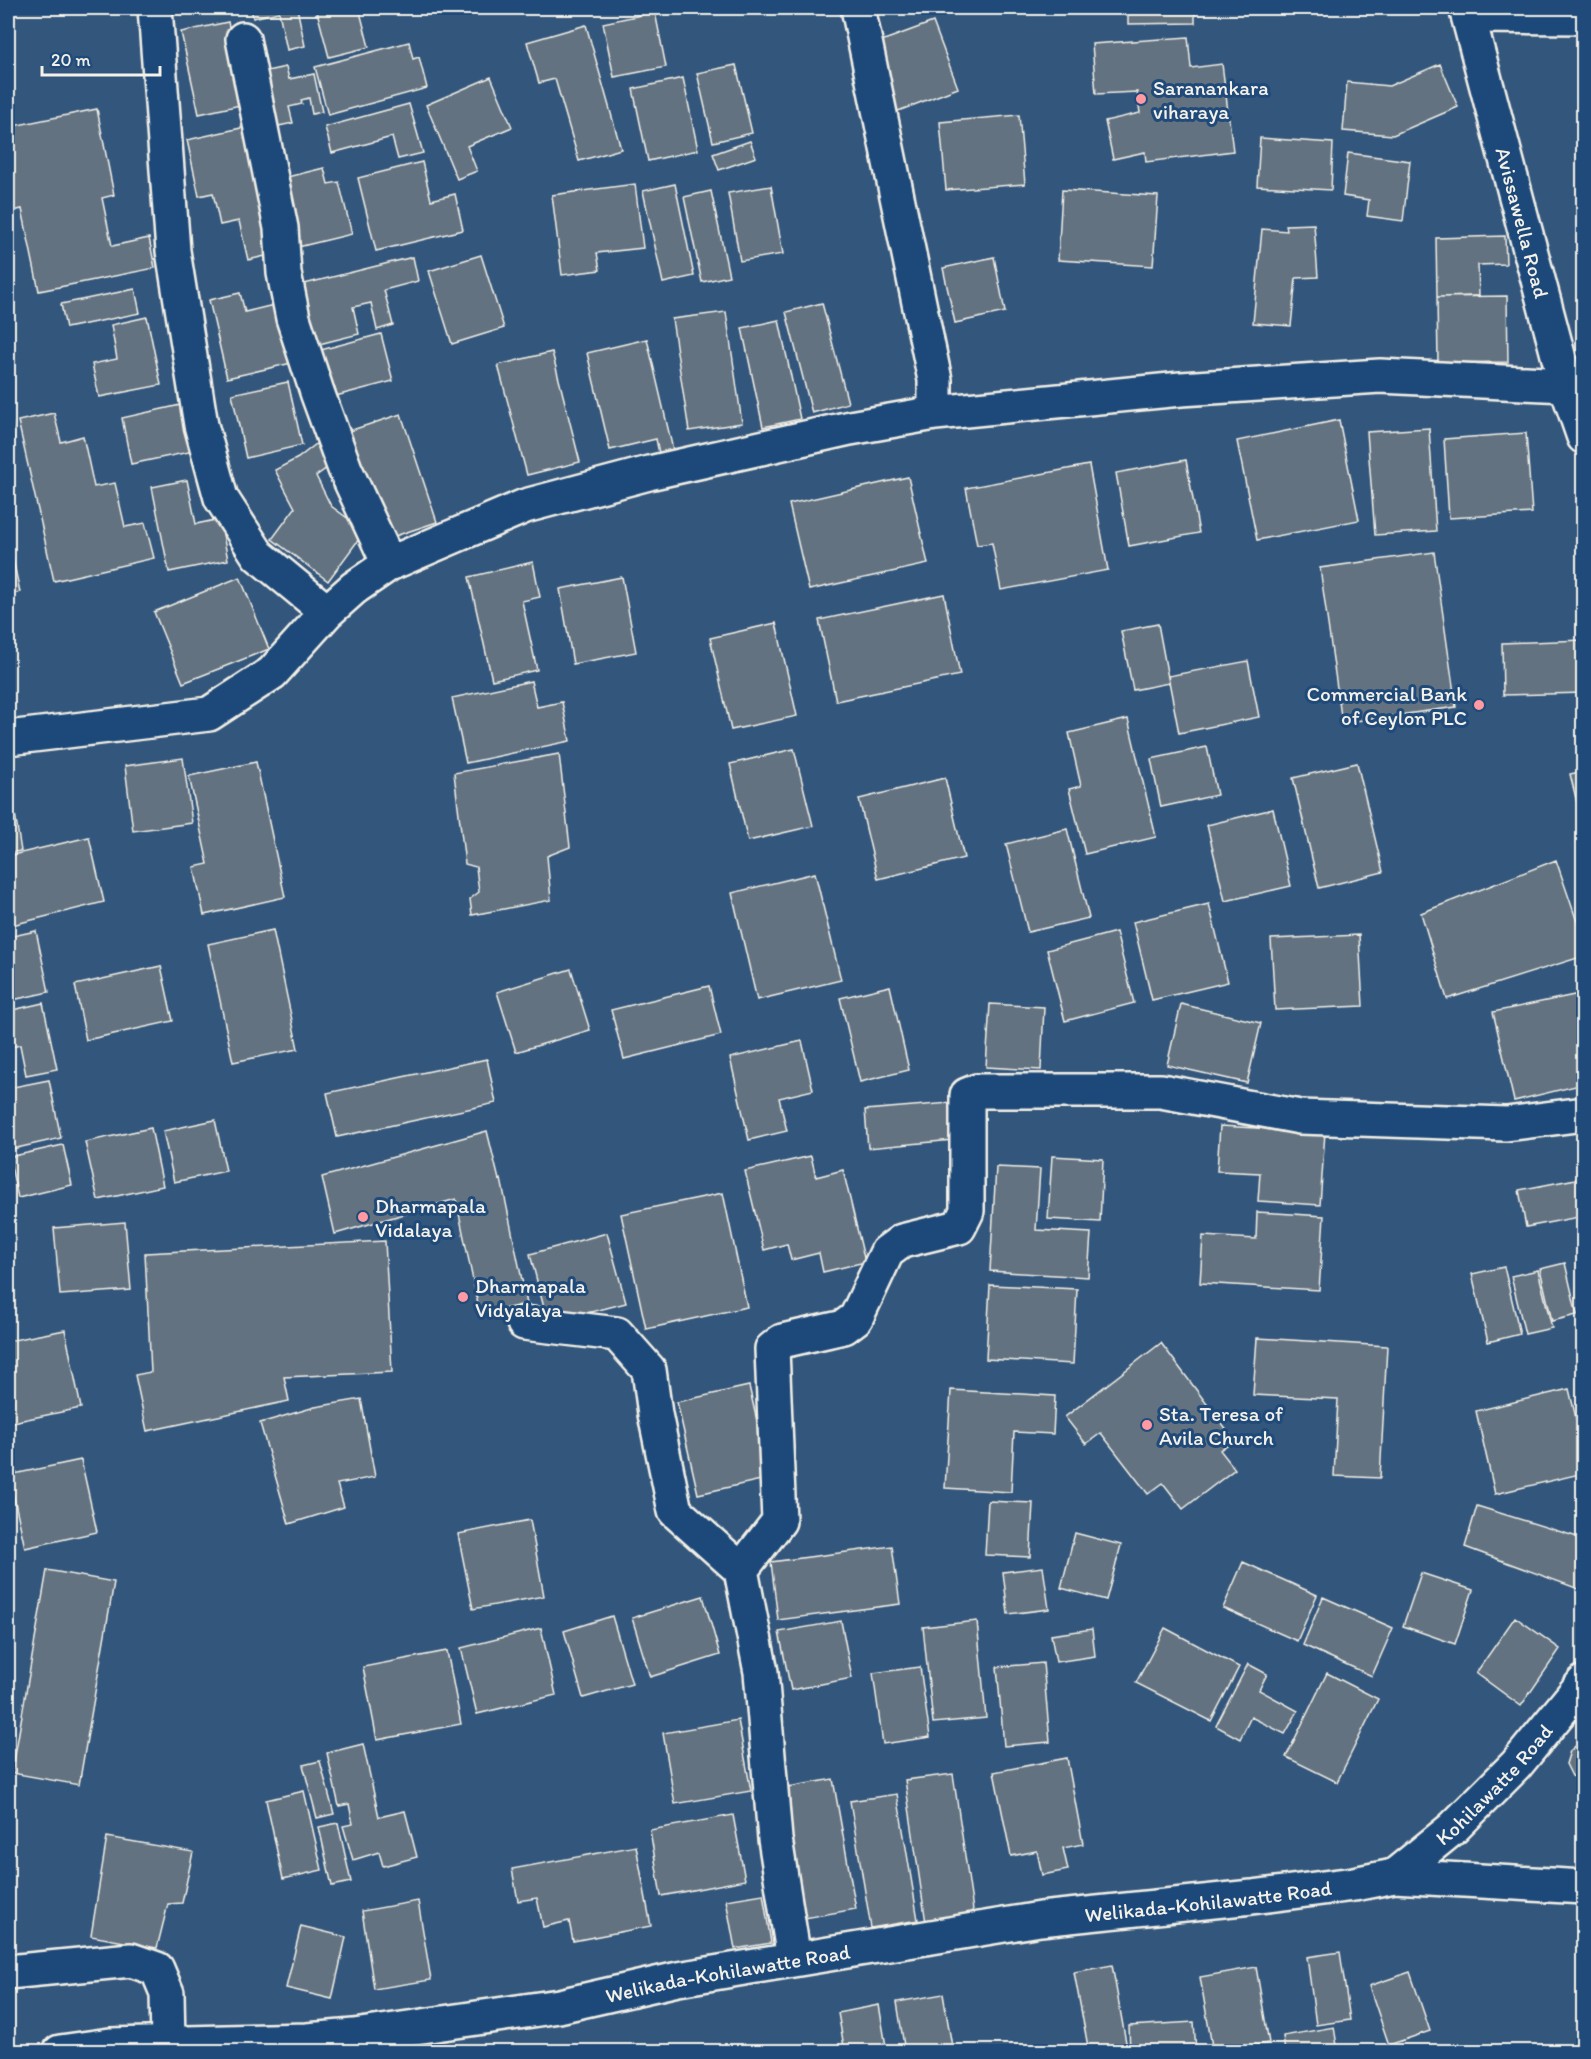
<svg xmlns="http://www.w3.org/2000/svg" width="1591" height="2059" viewBox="0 0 1591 2059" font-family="Itim,sans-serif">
<rect width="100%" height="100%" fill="#33567c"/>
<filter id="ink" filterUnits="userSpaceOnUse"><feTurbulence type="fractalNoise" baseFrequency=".0167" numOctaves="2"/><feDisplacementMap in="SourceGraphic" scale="12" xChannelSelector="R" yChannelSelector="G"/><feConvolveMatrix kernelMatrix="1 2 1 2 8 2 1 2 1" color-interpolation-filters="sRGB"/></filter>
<g filter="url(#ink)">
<!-- building -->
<path fill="#627281" stroke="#f4f1e8" stroke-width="1.5" d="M 180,8 L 215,8 L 182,15 Z
M 251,8 L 297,8 L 305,46 L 287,50 L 279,12 L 253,18 Z
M 316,8 L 359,8 L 369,47 L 329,57 Z
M 1128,8 L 1195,8 L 1195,23 L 1128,24 Z
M 655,12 L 666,67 L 614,77 L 603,23 Z
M 228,22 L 245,104 L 199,114 L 181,32 Z
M 933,22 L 958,88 L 893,113 L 868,46 Z
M 586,25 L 621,149 L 579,161 L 555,79 L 539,83 L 527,42 Z
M 1188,37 L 1191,68 L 1222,64 L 1233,151 L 1146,162 L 1145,152 L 1113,159 L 1105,121 L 1140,113 L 1137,92 L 1096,94 L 1092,44 Z
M 409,42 L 413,59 L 419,57 L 427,88 L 328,115 L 315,67 Z
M 1440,64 L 1458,107 L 1393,135 L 1343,131 L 1347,82 L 1389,86 Z
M 736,65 L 752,133 L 713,142 L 697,73 Z
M 286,67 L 289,79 L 314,74 L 322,112 L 312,114 L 309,98 L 301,100 L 302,104 L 289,107 L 293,123 L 274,127 L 262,72 Z
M 491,77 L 512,127 L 467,146 L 477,171 L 457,179 L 426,105 Z
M 683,78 L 698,150 L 648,161 L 633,89 Z
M 409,104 L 423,153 L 398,159 L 392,137 L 332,153 L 325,127 Z
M 97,109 L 114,195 L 102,198 L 112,246 L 149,238 L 155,268 L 39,291 L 22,209 L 8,212 L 8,127 Z
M 1019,115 L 1025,184 L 946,190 L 940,122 Z
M 250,126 L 278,253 L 248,260 L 239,221 L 220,225 L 213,193 L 199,196 L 187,140 Z
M 1260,138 L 1333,143 L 1331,190 L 1257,186 Z
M 750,141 L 756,157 L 719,170 L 713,154 Z
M 1348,153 L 1410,161 L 1403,221 L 1367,216 L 1369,200 L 1343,196 Z
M 422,162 L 431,200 L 455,194 L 463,230 L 376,251 L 358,178 Z
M 324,168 L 328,184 L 339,182 L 352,234 L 298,247 L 293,224 L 298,223 L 287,177 Z
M 635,184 L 643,248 L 597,253 L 600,270 L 562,275 L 552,195 Z
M 675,184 L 694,276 L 663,283 L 643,191 Z
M 771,186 L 783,254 L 740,261 L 728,193 Z
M 1062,190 L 1158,196 L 1153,266 L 1058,260 Z
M 711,191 L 729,276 L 702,282 L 684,197 Z
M 1314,224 L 1318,277 L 1296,278 L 1291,326 L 1253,323 L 1262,229 L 1287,231 L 1286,225 Z
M 1505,236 L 1506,264 L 1478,265 L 1479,296 L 1437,297 L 1436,238 Z
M 481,255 L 504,328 L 452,344 L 429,271 Z
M 413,257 L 418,281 L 384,290 L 393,325 L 377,330 L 371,303 L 353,307 L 359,334 L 307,347 L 292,287 Z
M 994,257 L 1005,312 L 955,323 L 943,268 Z
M 135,289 L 140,313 L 66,328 L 61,304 Z
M 240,293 L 245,312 L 282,303 L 296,362 L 227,378 L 209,300 Z
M 1507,296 L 1508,362 L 1438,363 L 1437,297 Z
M 822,303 L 848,403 L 812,413 L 786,312 Z
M 726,312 L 742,423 L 689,431 L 672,319 Z
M 147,317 L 161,385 L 99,397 L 92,364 L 117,359 L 111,325 Z
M 779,320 L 800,419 L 763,427 L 742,328 Z
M 381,334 L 393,381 L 328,398 L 317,351 Z
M 647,339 L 674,454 L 660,458 L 656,439 L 610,450 L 587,353 Z
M 552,352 L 580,462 L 527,475 L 498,365 Z
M 288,382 L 302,445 L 246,458 L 232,394 Z
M 8,398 L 14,440 L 8,441 Z
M 185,404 L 194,451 L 131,464 L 122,418 Z
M 54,413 L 61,442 L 83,436 L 94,487 L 115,483 L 125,527 L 145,523 L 154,558 L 54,581 L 18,421 Z
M 401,414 L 437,522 L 383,540 L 346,432 Z
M 1339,420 L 1359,520 L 1257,540 L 1237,441 Z
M 1429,428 L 1436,531 L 1375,535 L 1367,432 Z
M 1526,433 L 1532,513 L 1449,518 L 1444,439 Z
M 316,444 L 331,465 L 316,476 L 331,506 L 365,531 L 328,581 L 272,539 L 295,508 L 275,470 L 298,458 Z
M 1186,460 L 1199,533 L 1129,546 L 1116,473 Z
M 1089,465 L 1108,570 L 1001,590 L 992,543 L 977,545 L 966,488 Z
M 908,477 L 928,564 L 809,590 L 789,504 Z
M 187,480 L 196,524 L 220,519 L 228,560 L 169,572 L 152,487 Z
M 8,536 L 20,592 L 8,595 Z
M 1434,552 L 1456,707 L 1342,723 L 1320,568 Z
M 533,562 L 540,597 L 522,601 L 537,670 L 492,680 L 469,577 Z
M 240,577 L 269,649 L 183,683 L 154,612 Z
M 622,577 L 636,652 L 573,664 L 560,589 Z
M 944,594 L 960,675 L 836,701 L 819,620 Z
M 776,623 L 797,716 L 731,730 L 710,638 Z
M 1158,624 L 1169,683 L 1133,690 L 1121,631 Z
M 1584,640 L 1584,693 L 1503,695 L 1502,643 Z
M 1248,661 L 1259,717 L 1179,733 L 1168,676 Z
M 531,681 L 537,707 L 562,702 L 570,741 L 466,763 L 452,698 Z
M 1128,719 L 1156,837 L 1085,854 L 1069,789 L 1081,786 L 1069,733 Z
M 1207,747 L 1217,795 L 1161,807 L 1151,759 Z
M 794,749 L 813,826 L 748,841 L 730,764 Z
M 559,754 L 570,847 L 547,856 L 551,900 L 472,915 L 470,899 L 479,892 L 476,867 L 465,864 L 454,773 Z
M 183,758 L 192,823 L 133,831 L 125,766 Z
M 256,762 L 285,897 L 204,915 L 194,867 L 208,864 L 189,776 Z
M 1357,763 L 1383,872 L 1319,888 L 1293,778 Z
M 1584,771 L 1584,831 L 1570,774 Z
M 945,778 L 964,858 L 878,879 L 859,799 Z
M 8,789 L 11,789 L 21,851 L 8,853 Z
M 1273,809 L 1291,886 L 1225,901 L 1207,825 Z
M 1067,829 L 1089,918 L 1028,932 L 1006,844 Z
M 89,837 L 104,902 L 8,926 L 8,856 Z
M 1556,860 L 1584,942 L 1584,956 L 1447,999 L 1421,913 Z
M 815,873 L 841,980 L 757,1000 L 732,893 Z
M 1209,904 L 1228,982 L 1152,1000 L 1133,922 Z
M 273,930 L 298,1049 L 233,1062 L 208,944 Z
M 36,931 L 49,992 L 8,1001 L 8,937 Z
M 1116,932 L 1134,1003 L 1065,1021 L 1047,950 Z
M 1359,935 L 1363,1006 L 1275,1010 L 1271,939 Z
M 161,966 L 173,1021 L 86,1040 L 75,985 Z
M 571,969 L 590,1030 L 516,1052 L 497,992 Z
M 709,986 L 721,1035 L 624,1059 L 611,1010 Z
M 890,986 L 909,1070 L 860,1082 L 840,998 Z
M 1584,993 L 1584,1084 L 1514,1101 L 1493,1012 Z
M 43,1003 L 57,1069 L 26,1075 L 20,1045 L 8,1048 L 8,1011 Z
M 990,1004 L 1044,1007 L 1041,1070 L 986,1067 Z
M 1181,1004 L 1261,1023 L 1247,1083 L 1167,1065 Z
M 802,1041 L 813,1090 L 779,1098 L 787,1131 L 749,1140 L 730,1058 Z
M 487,1059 L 496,1103 L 337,1137 L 327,1093 Z
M 49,1080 L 61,1138 L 8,1150 L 8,1088 Z
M 950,1103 L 953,1140 L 868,1148 L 865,1110 Z
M 215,1120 L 226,1171 L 174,1182 L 163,1131 Z
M 1220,1126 L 1325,1132 L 1320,1205 L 1258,1201 L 1260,1173 L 1217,1171 Z
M 151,1128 L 163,1186 L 98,1200 L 85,1142 Z
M 487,1131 L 499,1180 L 501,1179 L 527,1304 L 480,1314 L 456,1199 L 335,1234 L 322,1177 Z
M 63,1145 L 72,1185 L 18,1198 L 9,1157 Z
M 811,1156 L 816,1177 L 843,1170 L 865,1262 L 823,1272 L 819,1253 L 791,1260 L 787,1244 L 764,1250 L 745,1171 Z
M 1052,1156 L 1103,1159 L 1100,1222 L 1048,1219 Z
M 996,1167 L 1040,1169 L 1036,1230 L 1091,1233 L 1088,1277 L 990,1271 Z
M 1581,1178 L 1584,1192 L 1584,1216 L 1526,1227 L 1519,1190 Z
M 723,1193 L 747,1307 L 646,1329 L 621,1214 Z
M 1257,1212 L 1324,1216 L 1319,1290 L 1200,1283 L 1203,1236 L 1256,1239 Z
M 125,1222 L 131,1290 L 60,1295 L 54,1228 Z
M 607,1233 L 626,1303 L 548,1323 L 530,1254 Z
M 385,1241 L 392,1372 L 284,1377 L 289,1401 L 147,1431 L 135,1375 L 151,1372 L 145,1253 Z
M 1565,1263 L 1577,1315 L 1552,1321 L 1540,1269 Z
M 1504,1267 L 1520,1334 L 1488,1342 L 1472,1274 Z
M 1538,1270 L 1552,1328 L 1525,1334 L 1511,1276 Z
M 990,1285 L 1077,1289 L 1073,1364 L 986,1359 Z
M 65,1330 L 81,1408 L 8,1423 L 8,1341 Z
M 1257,1338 L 1387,1346 L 1380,1478 L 1334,1476 L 1338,1399 L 1253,1395 Z
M 1161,1343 L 1234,1440 L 1220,1450 L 1235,1469 L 1183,1509 L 1163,1483 L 1148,1494 L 1101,1433 L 1086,1444 L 1065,1417 Z
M 749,1386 L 770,1478 L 698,1494 L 677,1402 Z
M 1569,1389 L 1584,1451 L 1584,1473 L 1495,1494 L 1476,1411 Z
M 951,1390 L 1055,1396 L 1053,1434 L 1014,1432 L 1011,1492 L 945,1488 Z
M 361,1399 L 375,1477 L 337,1484 L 344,1507 L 289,1524 L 260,1423 L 315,1407 Z
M 81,1460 L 97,1532 L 25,1548 L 9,1475 Z
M 988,1501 L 1033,1503 L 1030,1557 L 985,1555 Z
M 1477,1506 L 1584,1539 L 1584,1591 L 1465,1547 Z
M 530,1520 L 544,1596 L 473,1609 L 458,1534 Z
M 1075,1533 L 1121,1545 L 1106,1600 L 1061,1588 Z
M 892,1546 L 900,1604 L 778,1620 L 771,1562 Z
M 1243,1562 L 1317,1595 L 1297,1641 L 1223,1608 Z
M 1043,1567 L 1049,1609 L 1008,1614 L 1003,1572 Z
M 47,1570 L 114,1582 L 79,1785 L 12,1773 Z
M 1421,1573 L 1473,1590 L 1455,1644 L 1403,1626 Z
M 703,1596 L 720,1655 L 650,1677 L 632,1618 Z
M 1323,1597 L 1393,1628 L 1372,1676 L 1303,1645 Z
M 612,1616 L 632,1684 L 583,1698 L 564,1631 Z
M 1515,1617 L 1560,1649 L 1521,1706 L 1476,1673 Z
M 841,1621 L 852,1678 L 791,1690 L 779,1632 Z
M 977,1621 L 986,1718 L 933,1723 L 923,1627 Z
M 541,1628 L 556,1695 L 477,1714 L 461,1648 Z
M 1165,1628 L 1239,1667 L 1211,1721 L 1136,1683 Z
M 1092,1629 L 1095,1656 L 1056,1662 L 1051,1635 Z
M 447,1651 L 461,1724 L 377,1740 L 363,1667 Z
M 1043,1663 L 1050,1742 L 1004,1746 L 997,1667 Z
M 1248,1664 L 1267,1674 L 1259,1690 L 1298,1711 L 1285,1734 L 1251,1717 L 1240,1739 L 1216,1726 Z
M 920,1667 L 930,1737 L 883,1744 L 873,1673 Z
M 1327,1673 L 1378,1699 L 1337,1782 L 1286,1757 Z
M 738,1720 L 751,1791 L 675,1804 L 663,1733 Z
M 1580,1742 L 1584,1742 L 1584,1782 L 1572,1776 L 1566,1764 L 1570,1751 Z
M 363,1744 L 379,1817 L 405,1811 L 417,1857 L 383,1866 L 379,1852 L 353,1860 L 343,1826 L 353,1824 L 349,1804 L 339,1806 L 327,1753 Z
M 1067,1758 L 1083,1844 L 1063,1848 L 1068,1870 L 1042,1875 L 1037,1851 L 1011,1856 L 994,1772 Z
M 320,1761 L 334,1814 L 317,1818 L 303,1765 Z
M 953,1774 L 974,1917 L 926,1923 L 905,1780 Z
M 833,1779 L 856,1909 L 805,1918 L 782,1788 Z
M 304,1791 L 322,1870 L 283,1879 L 266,1800 Z
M 897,1794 L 918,1920 L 871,1928 L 850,1801 Z
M 733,1815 L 745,1880 L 661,1896 L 650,1830 Z
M 338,1823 L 351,1882 L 332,1886 L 319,1827 Z
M 107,1837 L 193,1852 L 182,1903 L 168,1904 L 157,1948 L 91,1936 Z
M 636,1846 L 651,1926 L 573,1941 L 569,1921 L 543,1927 L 537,1898 L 518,1901 L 512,1869 Z
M 763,1894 L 771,1943 L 735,1949 L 726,1900 Z
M 418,1901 L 431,1980 L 374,1989 L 362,1911 Z
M 301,1926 L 346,1937 L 332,1999 L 286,1988 Z
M 1340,1952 L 1350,2020 L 1316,2025 L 1307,1957 Z
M 1112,1965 L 1127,2048 L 1110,2052 L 1089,2052 L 1074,1972 Z
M 1256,1967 L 1269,2043 L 1213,2052 L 1200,1977 Z
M 1410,1972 L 1430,2031 L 1389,2045 L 1369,1986 Z
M 943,1994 L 953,2052 L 905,2052 L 897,2002 Z
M 879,2005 L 887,2052 L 845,2052 L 838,2013 Z
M 1194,2022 L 1196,2052 L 1130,2052 L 1129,2026 Z
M 1334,2027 L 1338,2052 L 1285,2052 L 1283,2036 Z"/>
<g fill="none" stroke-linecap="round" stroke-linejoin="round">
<defs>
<path id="minor" d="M 155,8 L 173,251 L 201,425 L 221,498 L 258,555 L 327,612
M 858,8 L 935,380 L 935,413
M 1469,16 L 1584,17
M 243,39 L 281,228 L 284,273 L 293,318 L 317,392 L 345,469 L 389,564
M 8,738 L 209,714 L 272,673 L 327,612 L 354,588 L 389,564 L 525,506 L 649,473 L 850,428 L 935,413 L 1181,389 L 1380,376 L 1566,385
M 524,1323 L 617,1334 L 649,1370 L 655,1414 L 675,1511 L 741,1570
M 794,1959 L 775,1839 L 761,1672 L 741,1570 L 779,1521 L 772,1349 L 782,1341 L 844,1327 L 856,1318 L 887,1252 L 902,1241 L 959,1227 L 967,1211 L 967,1095 L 977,1091 L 1161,1091 L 1300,1117 L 1506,1124 L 1584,1114
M 8,1972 L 131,1960 L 157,1969 L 167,1993 L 168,2044"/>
<g id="major">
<path id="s1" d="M 1466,8 L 1566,385 L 1584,437"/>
<path id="s2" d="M 1394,1876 L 1453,1828 L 1516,1765 L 1584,1682"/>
<path id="s3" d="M 60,2052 L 110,2045 L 307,2040 L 354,2036 L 559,2006 L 678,1979 L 1040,1919 L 1252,1897 L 1354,1884 L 1394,1876 L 1584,1887"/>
</g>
</defs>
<!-- minor casing -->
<use href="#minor" stroke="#f4f1e8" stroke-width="38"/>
<!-- major casing -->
<use href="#major" stroke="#f4f1e8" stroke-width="38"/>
<!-- minor -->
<use href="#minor" stroke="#1f4a7a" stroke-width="33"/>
<!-- major -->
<use href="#major" stroke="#1f4a7a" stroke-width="33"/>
</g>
</g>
<!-- markers -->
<g fill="#ff9aa2" stroke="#1f4a7a" stroke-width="2">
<circle cx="1141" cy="99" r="6"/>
<circle cx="1479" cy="705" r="6"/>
<circle cx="363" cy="1217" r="6"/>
<circle cx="463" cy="1297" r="6"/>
<circle cx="1147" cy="1425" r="6"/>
</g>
<g text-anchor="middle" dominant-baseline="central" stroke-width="6" stroke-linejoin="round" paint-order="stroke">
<!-- poi labels -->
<g font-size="21" fill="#f4f1e8" stroke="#1f4a7a" text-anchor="start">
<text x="1153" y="87">Saranankara<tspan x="1153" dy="24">viharaya</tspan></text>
<text x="1467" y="693" text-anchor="end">Commercial Bank<tspan x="1467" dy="24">of Ceylon PLC</tspan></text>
<text x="375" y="1205">Dharmapala<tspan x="375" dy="24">Vidalaya</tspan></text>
<text x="475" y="1285">Dharmapala<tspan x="475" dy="24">Vidyalaya</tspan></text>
<text x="1159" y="1413">Sta. Teresa of<tspan x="1159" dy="24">Avila Church</tspan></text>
</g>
<!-- street labels -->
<g font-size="21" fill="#f4f1e8" stroke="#1f4a7a">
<text stroke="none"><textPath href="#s1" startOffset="222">Avissawella Road</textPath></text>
<text stroke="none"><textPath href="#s2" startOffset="136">Kohilawatte Road</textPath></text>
<text stroke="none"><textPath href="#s3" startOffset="1160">Welikada-Kohilawatte Road</textPath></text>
<text stroke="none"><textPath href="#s3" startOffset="674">Welikada-Kohilawatte Road</textPath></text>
</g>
</g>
<!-- margin -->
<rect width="1591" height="2059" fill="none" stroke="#1f4a7a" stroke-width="30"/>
<rect x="15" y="15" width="1561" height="2029" fill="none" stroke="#f4f1e8" stroke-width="2" filter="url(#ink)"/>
<!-- scale -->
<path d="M42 66v9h118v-9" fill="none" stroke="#f4f1e8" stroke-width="3"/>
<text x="51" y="66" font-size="18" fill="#f4f1e8" stroke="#1f4a7a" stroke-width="4.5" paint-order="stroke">20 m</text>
</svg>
